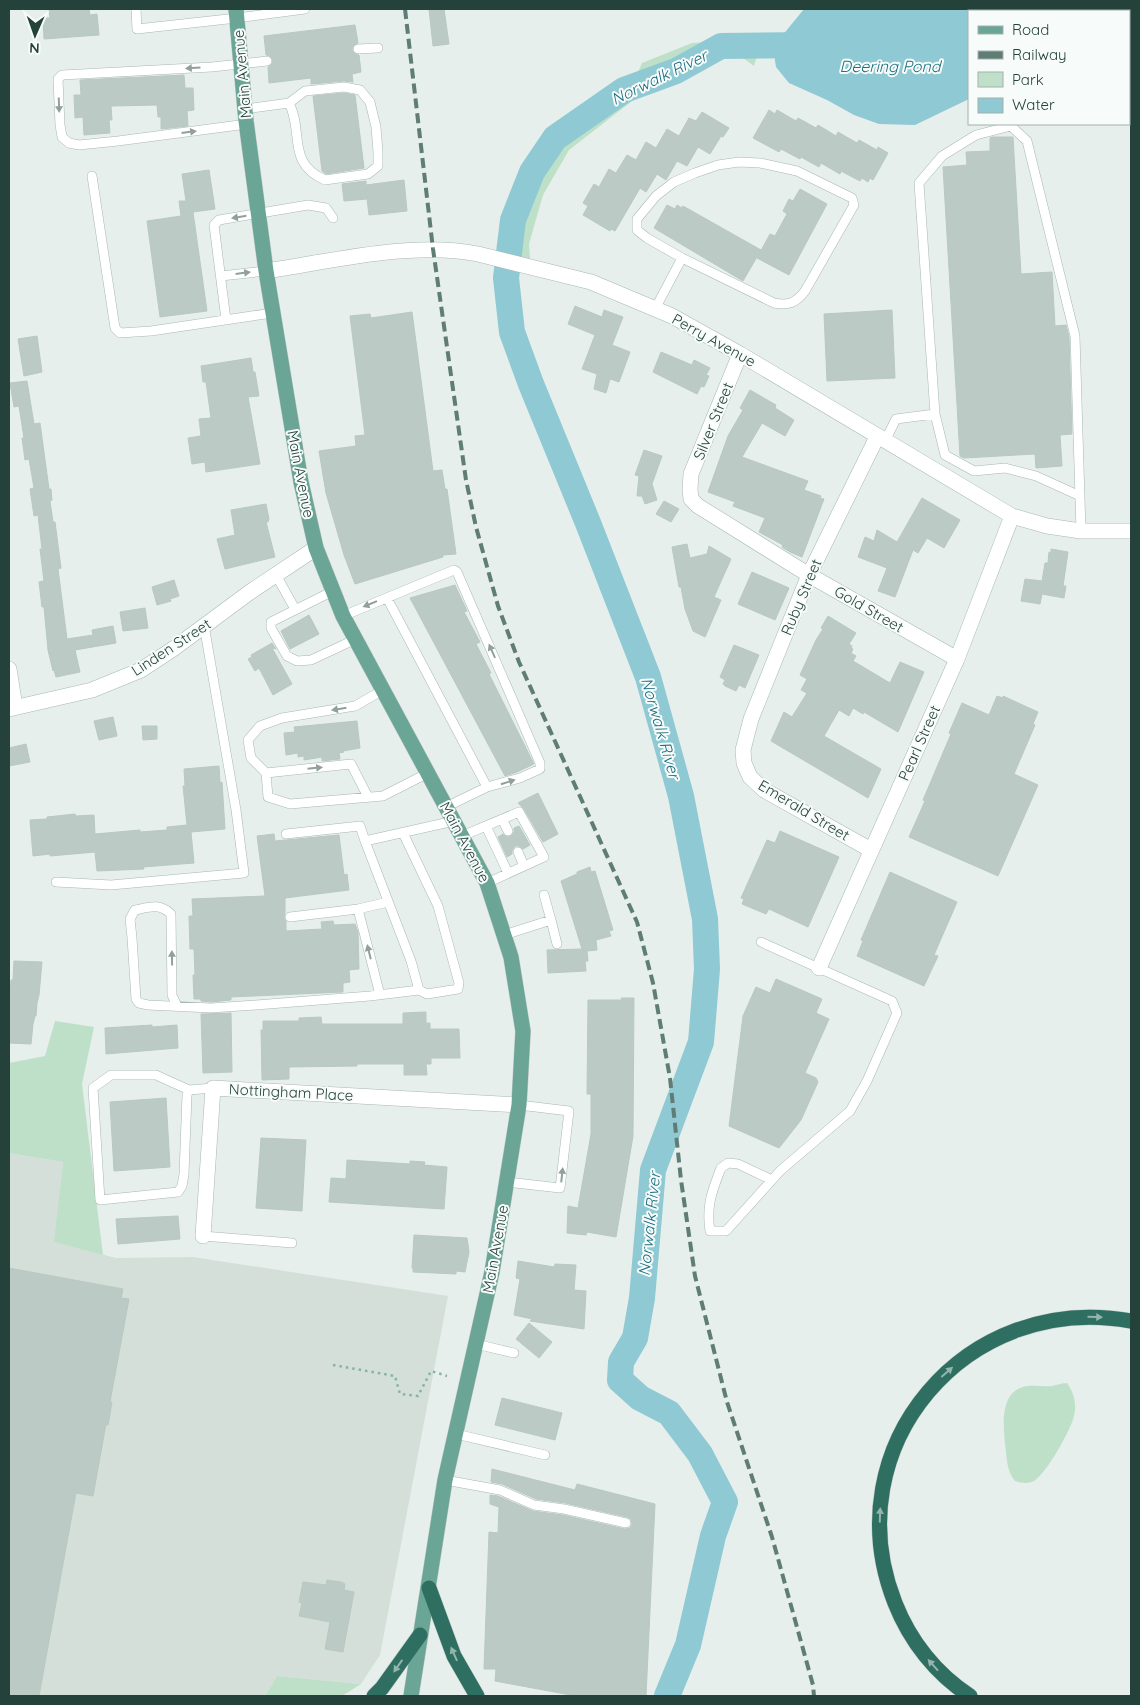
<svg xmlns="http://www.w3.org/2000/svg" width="1140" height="1705" viewBox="0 0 1140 1705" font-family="Quicksand,sans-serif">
<rect width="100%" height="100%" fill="#e6efeb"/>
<!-- built -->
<path fill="#d4dfda" d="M 9,1153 L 63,1162 L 55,1242 L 116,1258 L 193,1257 L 448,1296 L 380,1655 L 361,1684 L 277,1676 L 265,1696 L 9,1696 Z"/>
<!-- green -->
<path fill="#bfe0c8" d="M 740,40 L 758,52 L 754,66 L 736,53 L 695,57 L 652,73 L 645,89 L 636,98 L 569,150 L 543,195 L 529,244 L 531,273 L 518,270 L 515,243 L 530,189 L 558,141 L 634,81 L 642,63 L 692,43 Z
M 55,1021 L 94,1027 L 82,1084 L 103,1255 L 54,1242 L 63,1162 L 9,1153 L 9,1063 L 45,1056 Z
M 1067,1383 C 1074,1393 1077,1404 1074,1416 C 1071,1430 1046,1474 1034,1481 C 1028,1484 1021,1483 1015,1481 C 1006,1470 1007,1457 1005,1444 C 1003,1423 1000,1389 1028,1386 C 1036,1385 1044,1387 1052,1386 C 1057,1385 1062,1383 1067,1383 Z
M 277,1676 L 361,1684 L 342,1696 L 265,1696 Z"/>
<!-- water -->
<path fill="#8ec9d4" d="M 804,9 L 1049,9 L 1048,11 L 969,11 L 969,99 L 915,125 L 879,124 L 854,115 L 827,100 L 789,83 L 776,67 L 773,47 Z"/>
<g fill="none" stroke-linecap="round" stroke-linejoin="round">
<!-- river -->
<path stroke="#8ec9d4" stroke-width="26" d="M 667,1696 L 688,1645 L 713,1536 L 725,1502 L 700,1454 L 669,1413 L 640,1398 L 620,1380 L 621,1362 L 635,1338 L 642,1298 L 653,1170 L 701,1042 L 707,969 L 705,919 L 681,796 L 648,677 L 588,523 L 531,384 L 512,332 L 506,278 L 513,220 L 532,172 L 555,138 L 624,90 L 676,71 L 721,46 L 809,45"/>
</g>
<!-- building -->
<path fill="#bbcac4" stroke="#b8c9c2" d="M 49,9 L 89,9 L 90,15 L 97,14 L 99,35 L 44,39 L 43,18 L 50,18 Z
M 429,9 L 444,9 L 449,44 L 433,46 Z
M 355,25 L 358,43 L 353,46 L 352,50 L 355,54 L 359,55 L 361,72 L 352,74 L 353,82 L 344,81 L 311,84 L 311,78 L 269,83 L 268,67 L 272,64 L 273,60 L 270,56 L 266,55 L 264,36 Z
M 184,75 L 185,88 L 193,88 L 194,110 L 187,111 L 188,126 L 161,129 L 161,117 L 158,117 L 157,105 L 111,106 L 112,120 L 109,120 L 110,133 L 84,135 L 83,117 L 75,118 L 74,95 L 81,95 L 80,80 Z
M 344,93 L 355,95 L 364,168 L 326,174 L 322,171 L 313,96 Z
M 769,110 L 775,114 L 777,110 L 796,121 L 798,118 L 816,128 L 818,125 L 836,136 L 838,132 L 857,143 L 859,140 L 877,150 L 878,147 L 888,153 L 873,180 L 870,178 L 868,182 L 862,178 L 860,181 L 841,171 L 840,174 L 821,163 L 819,167 L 801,157 L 800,159 L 781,149 L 779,152 L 753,138 Z
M 702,112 L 729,128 L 723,137 L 721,136 L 710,154 L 698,147 L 687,166 L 677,161 L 666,180 L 657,174 L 646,192 L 640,188 L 615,231 L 611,229 L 610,231 L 583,215 L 588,206 L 583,203 L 594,184 L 599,187 L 609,169 L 616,173 L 627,155 L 636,160 L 646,142 L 656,148 L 667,129 L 679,136 L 689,118 L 696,121 Z
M 992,137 L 1013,137 L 1021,274 L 1052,272 L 1055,326 L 1066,325 L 1069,337 L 1072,434 L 1060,435 L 1062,466 L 1036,468 L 1035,454 L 964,458 L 960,456 L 943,167 L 967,165 L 966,152 L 990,151 L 990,138 Z
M 209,170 L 215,209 L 193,212 L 207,311 L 160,317 L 147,221 L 181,216 L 179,201 L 186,201 L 182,174 Z
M 404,180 L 407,211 L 369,215 L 367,199 L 344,201 L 342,184 L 366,181 L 366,185 Z
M 800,189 L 827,204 L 789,275 L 757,258 L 770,234 L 775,236 L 787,214 L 783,211 L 789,199 L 793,201 Z
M 667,205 L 675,209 L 677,205 L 682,208 L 683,206 L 761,250 L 743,281 L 654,228 Z
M 575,306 L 602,317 L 604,310 L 623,317 L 612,345 L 630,352 L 619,382 L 610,379 L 606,393 L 594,389 L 597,374 L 582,369 L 595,335 L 568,324 Z
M 892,310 L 895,378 L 827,381 L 824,314 Z
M 412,312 L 433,471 L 442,470 L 445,489 L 447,489 L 456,554 L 443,555 L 443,557 L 355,584 L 344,555 L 326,493 L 319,451 L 356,446 L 355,436 L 365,435 L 350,316 L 370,314 L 371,318 Z
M 37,336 L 42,372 L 24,376 L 18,339 Z
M 661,352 L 692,365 L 694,360 L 710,368 L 706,375 L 709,376 L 704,387 L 701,386 L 697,394 L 653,372 Z
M 251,358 L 253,372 L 255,372 L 259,396 L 248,397 L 260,464 L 206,472 L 205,462 L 192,464 L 188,438 L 201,436 L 199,419 L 211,418 L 206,382 L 203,382 L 201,366 Z
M 27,381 L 34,424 L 40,423 L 49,489 L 51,489 L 52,500 L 50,501 L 53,522 L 55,522 L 61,568 L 58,569 L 67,639 L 93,635 L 92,630 L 113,626 L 116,643 L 75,650 L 80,672 L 56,677 L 54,670 L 53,671 L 48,650 L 44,607 L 42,607 L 39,582 L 44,581 L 40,549 L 42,549 L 38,515 L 34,516 L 30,489 L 34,488 L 29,459 L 25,460 L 22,438 L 24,438 L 19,406 L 14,407 L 10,383 Z
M 750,390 L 776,405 L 775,408 L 794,420 L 785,436 L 762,423 L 742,457 L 808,481 L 804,490 L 821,496 L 820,498 L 824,499 L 802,557 L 790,552 L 782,547 L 783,545 L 759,532 L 765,518 L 733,506 L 735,502 L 708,492 L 728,436 L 743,410 L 740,408 Z
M 644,450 L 662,456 L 652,484 L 657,500 L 645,504 L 642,496 L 637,496 L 639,476 L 635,475 Z
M 922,498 L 960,520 L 944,548 L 927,538 L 918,553 L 913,550 L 895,597 L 878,591 L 887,568 L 858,557 L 865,537 L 874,541 L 877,530 L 897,542 Z
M 664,501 L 679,509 L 671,522 L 656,514 Z
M 266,504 L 269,519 L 268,522 L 266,522 L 275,557 L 225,569 L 217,539 L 235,535 L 231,510 Z
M 687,544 L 690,558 L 707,554 L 709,546 L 731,559 L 714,597 L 721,600 L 705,637 L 693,631 L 685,609 L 681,587 L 679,587 L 672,547 Z
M 1051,549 L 1068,552 L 1063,586 L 1066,586 L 1064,598 L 1042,594 L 1040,604 L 1021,601 L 1025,579 L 1042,581 L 1045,563 L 1048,563 L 1049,552 L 1051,553 Z
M 752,572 L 789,588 L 775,620 L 738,604 Z
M 174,580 L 179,596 L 170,599 L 171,601 L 157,605 L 152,587 Z
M 455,585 L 467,611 L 464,612 L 480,642 L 476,644 L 491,673 L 489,674 L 534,764 L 517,772 L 505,776 L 410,598 Z
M 145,608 L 148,628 L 123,631 L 120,612 Z
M 309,615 L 319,634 L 290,649 L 281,631 Z
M 828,616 L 856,633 L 849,644 L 852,646 L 851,648 L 853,649 L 851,653 L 856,656 L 853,661 L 890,683 L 900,662 L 924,672 L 898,732 L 864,712 L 863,714 L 853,708 L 849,716 L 839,710 L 824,736 L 881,769 L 868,798 L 771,741 L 784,712 L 792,717 L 807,693 L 801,690 L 807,679 L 800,675 L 816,640 L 823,629 L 821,628 Z
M 272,643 L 276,649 L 272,648 L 292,684 L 273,695 L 259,668 L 255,671 L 248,659 L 252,657 L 251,655 Z
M 734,645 L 759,655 L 745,688 L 739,685 L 736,691 L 725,686 L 723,684 L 725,680 L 720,677 Z
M 997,696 L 1003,698 L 1003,696 L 1038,712 L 1033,724 L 1035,725 L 1014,774 L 1038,785 L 998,876 L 909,837 L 925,801 L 923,800 L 951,734 L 949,733 L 962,703 L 989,715 Z
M 113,717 L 117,736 L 99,740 L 94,721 Z
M 357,721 L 360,748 L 343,751 L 344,752 L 339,753 L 340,759 L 322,761 L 322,757 L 304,760 L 304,756 L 298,757 L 298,753 L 286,755 L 284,733 L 295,732 L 294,727 Z
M 142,726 L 157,726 L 157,739 L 143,740 Z
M 26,744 L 30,762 L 9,766 L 9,748 Z
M 219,766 L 220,783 L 222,782 L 225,829 L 191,832 L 194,863 L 143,867 L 144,869 L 97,871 L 95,852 L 50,856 L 50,854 L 33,856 L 30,820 L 47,819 L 47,817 L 75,814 L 76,816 L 94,815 L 95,834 L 140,830 L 140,832 L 167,830 L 167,827 L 187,825 L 183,786 L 185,786 L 184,769 Z
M 538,793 L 558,834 L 543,842 L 524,809 L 518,803 Z
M 519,826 L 530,845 L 523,849 L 519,846 L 515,846 L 512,851 L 512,854 L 507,857 L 498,837 L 503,834 L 507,837 L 511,836 L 514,832 L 514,828 Z
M 780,831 L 839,857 L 808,927 L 769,909 L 766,914 L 742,904 L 744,899 L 741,898 L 767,840 L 775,843 Z
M 274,834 L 275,841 L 339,835 L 344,875 L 347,874 L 349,890 L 285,898 L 285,913 L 284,918 L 286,921 L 286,931 L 322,929 L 321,922 L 333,921 L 334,925 L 355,924 L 358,932 L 359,969 L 349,970 L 350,982 L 343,983 L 343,992 L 231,997 L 231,1000 L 211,1002 L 201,1001 L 201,999 L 194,999 L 193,975 L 195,975 L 194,949 L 190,949 L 189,916 L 193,916 L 192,899 L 265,896 L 257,836 Z
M 590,867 L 591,872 L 595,871 L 613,930 L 609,931 L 611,936 L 596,940 L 597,950 L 587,951 L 588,961 L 585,961 L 586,971 L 548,973 L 547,950 L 582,949 L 561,881 L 577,874 L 577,872 Z
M 890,872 L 957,902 L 934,955 L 938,956 L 924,986 L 857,956 L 863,941 L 861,940 Z
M 14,961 L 42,962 L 39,995 L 37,1003 L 36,1016 L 35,1016 L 33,1024 L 31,1044 L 9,1043 L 9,1002 L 11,980 L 13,980 Z
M 776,979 L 822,999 L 816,1013 L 829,1019 L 805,1073 L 816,1078 L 818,1082 L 801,1120 L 779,1148 L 729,1126 L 743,1016 L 756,987 L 770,993 Z
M 621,998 L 634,998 L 633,1136 L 616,1237 L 587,1232 L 586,1235 L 567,1233 L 568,1206 L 578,1208 L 591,1134 L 591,1094 L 587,1094 L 588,1000 L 622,1000 Z
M 426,1012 L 426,1023 L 430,1023 L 430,1029 L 459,1029 L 460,1058 L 431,1058 L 431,1064 L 426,1064 L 427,1075 L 404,1075 L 404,1064 L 357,1064 L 357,1066 L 289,1067 L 289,1079 L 262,1080 L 261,1030 L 263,1030 L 263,1021 L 299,1021 L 299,1018 L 321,1017 L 322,1024 L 403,1024 L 403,1013 Z
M 231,1013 L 232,1072 L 203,1073 L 201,1014 Z
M 152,1025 L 152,1027 L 177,1025 L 178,1048 L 106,1054 L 105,1028 Z
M 166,1098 L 170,1167 L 114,1171 L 110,1102 Z
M 261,1138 L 306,1140 L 302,1211 L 256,1208 Z
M 347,1160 L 410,1164 L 410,1161 L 425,1162 L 424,1165 L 447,1167 L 444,1209 L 329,1202 L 331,1178 L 346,1179 Z
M 178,1216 L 180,1239 L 118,1244 L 116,1219 Z
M 414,1235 L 467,1238 L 469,1252 L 465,1272 L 456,1271 L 456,1274 L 413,1272 L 413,1268 L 412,1268 Z
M 518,1261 L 554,1267 L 555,1264 L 576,1265 L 574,1290 L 586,1291 L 584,1329 L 530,1321 L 532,1319 L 514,1315 L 520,1279 L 516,1278 Z
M 9,1268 L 123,1289 L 121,1298 L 129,1299 L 110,1402 L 112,1402 L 108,1425 L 106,1424 L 93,1496 L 76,1493 L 39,1696 L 9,1696 Z
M 529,1323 L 552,1342 L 539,1358 L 516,1339 Z
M 502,1398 L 562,1413 L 555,1440 L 495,1425 Z
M 492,1469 L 575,1490 L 577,1484 L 655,1504 L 646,1696 L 576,1696 L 495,1681 L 496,1669 L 484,1669 L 489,1532 L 498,1533 L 499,1507 L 490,1504 L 490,1495 L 498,1496 L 533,1511 L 563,1515 L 625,1529 L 630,1528 L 632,1524 L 631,1519 L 627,1517 L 565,1503 L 536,1499 L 502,1484 L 491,1482 Z
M 327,1580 L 341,1582 L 345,1584 L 344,1590 L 354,1592 L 343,1652 L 325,1649 L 330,1622 L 299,1616 L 302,1603 L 299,1602 L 303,1582 L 326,1585 Z"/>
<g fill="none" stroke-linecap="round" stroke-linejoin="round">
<defs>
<path id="service" d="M 136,9 L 137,29 L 237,18 L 305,9
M 358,49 L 378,48
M 245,109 L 289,103 C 304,132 286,163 325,180 L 368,174 L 378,166 L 378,152 L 376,127 L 370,102 L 360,90 L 344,87 L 305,91 L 289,103
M 247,124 L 118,141 L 79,145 L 69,143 L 62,137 L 60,125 L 58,79 L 62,75 L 212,67 L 267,61
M 92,176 L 115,328 L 120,333 L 151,331 L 272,313
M 221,276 L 266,271
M 655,309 L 682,258 L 774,303 C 788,306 796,303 805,291 L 854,205 L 852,198 L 797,171 L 760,163 L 739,162 L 718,165 L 695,173 L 674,182 L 656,196 L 637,219 L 637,230 L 647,238 L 682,258
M 226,320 L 214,225 L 219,220 L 308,205 L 326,208 L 333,218
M 935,414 L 945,455 L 974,471 L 1005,468 L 1036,476 L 1080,496
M 885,441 L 896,419 L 935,414 L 919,183 L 942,156 L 976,135 L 1011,126 L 1027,141 L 1075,336 L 1081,531
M 276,575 L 295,609
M 333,591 L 271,622 L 271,628 L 287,656 L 297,661 L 311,660 L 356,639
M 387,598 L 487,787
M 343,616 L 454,570 L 457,572 L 540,763 L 540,769 L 520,778 L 487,787 L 446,807
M 383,690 L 355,706 L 282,718 L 260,726 L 248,740 L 251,758 L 266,773 L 268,797 L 290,804 L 383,796 L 428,773
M 266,773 L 351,764 L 368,797
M 502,819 L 508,831
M 486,826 L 508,873
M 403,833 L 438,906 L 459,983 L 458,989 L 427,994 L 419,990 L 411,961 L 365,841 L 454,821
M 286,834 L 360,826 L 365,841
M 462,836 L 519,812 L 544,857 L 487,883
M 518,852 L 524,866
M 56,882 L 111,885 L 244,873 L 236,810 L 204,625
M 544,895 L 551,920
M 358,909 L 380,995
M 290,917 L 358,909 L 388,902
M 504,935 L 551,920 L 557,944
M 761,942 L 892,1001 L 897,1013 L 867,1081 L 850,1111 L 780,1171 L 726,1231 L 710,1231 C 706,1206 712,1191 721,1168 L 728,1163 L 738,1164 L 772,1180
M 177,1006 L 172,995 L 171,914 C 159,903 150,907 135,910 L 130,919 L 132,938 L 136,999 L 139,1003 L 148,1005 L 211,1008 L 256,1005 L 370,996 L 419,990
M 189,1090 L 156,1075 L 111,1075 L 93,1088 L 100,1200 L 178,1192 L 182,1186 L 184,1174 L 187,1095 L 189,1090 L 213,1088
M 507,1182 L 560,1188 L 569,1111 L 519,1105
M 203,1236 L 292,1243
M 476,1344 L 514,1353
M 456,1434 L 545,1455
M 445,1480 L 500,1490 L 534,1505 L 564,1509 L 626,1523"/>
<path id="minor" d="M 266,271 C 334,261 410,241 478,254 L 591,282 L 672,316 L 740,354 L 1012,516 L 1047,526 L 1081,531 L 1131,531
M 740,354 L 691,474 L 690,489 L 691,499 L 698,506 L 809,575 L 957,659
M 9,669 L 15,707
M 9,709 L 92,690 L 141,670 L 173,649 L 250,592 L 316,548
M 871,850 L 764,790 L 750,777 L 744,763 L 743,750 L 751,719 L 809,575 L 877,437
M 819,968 L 957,659 L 1012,516
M 203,1236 L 213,1088 L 519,1105"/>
<path id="primary" d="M 236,9 L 246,121 L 266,271 L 301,482 L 316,548 L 343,616 L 487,883 L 511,957 L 523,1031 L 519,1105 L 492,1272 L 445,1480 L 411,1696"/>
<path id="motorway" d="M 1119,9 L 1119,11
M 1129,74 L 1131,91
M 429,1588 L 454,1656 L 477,1696
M 374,1696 L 382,1688 L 420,1635
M 970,1696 C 936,1674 910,1641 895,1603 C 833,1446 967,1291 1131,1321"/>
</defs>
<!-- service casing -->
<use href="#service" stroke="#a8b8b2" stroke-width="10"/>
<!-- minor casing -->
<use href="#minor" stroke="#a8b8b2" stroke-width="16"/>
<!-- primary casing -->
<use href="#primary" stroke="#c2cac8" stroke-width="16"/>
<!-- motorway casing -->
<use href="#motorway" stroke="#c2cac8" stroke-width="16"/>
<!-- path -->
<path stroke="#86b3a5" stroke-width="2.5" stroke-dasharray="2.5 4" stroke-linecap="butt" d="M 333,1365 L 395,1376 L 400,1394 L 418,1396 L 431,1371 L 447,1376"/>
<!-- service -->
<use href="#service" stroke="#fff" stroke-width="9"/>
<!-- minor -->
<use href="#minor" stroke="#fff" stroke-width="15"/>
<!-- primary -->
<use href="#primary" stroke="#6aa596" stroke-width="15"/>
<!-- motorway -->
<use href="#motorway" stroke="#2f6f62" stroke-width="15"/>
<!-- rail -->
<path stroke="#5f7d75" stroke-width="4" stroke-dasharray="10 5" stroke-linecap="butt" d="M 405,9 L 433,249 L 466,480 L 476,527 L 498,606 L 519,662 L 637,922 L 653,983 L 670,1078 L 681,1180 L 695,1276 L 727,1402 L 772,1537 L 813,1685 L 814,1696"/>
</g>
<!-- one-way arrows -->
<defs><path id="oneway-solid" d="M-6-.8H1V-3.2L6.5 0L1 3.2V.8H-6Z" transform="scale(1.25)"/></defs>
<g fill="#92a09c">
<use href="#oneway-solid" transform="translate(193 68) rotate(177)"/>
<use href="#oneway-solid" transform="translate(59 105) rotate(88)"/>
<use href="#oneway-solid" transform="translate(189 132) rotate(-7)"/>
<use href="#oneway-solid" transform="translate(239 217) rotate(171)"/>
<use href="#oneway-solid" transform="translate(243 273) rotate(-7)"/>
<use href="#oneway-solid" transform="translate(370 604) rotate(158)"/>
<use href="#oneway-solid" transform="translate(492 651) rotate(-114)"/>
<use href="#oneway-solid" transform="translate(339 709) rotate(171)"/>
<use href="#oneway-solid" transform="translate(315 768) rotate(-6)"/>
<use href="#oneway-solid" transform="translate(508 782) rotate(-18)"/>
<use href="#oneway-solid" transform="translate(369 952) rotate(-104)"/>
<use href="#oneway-solid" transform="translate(172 958) rotate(-91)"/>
<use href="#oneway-solid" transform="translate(562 1175) rotate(-84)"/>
</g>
<g fill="#93b5ae">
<use href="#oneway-solid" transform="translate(1095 1317) rotate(1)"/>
<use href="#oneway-solid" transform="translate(947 1372) rotate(-41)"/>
<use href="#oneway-solid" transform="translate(880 1515) rotate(-88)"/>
<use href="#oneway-solid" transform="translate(454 1654) rotate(-114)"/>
<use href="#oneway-solid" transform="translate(933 1665) rotate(-132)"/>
<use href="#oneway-solid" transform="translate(398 1666) rotate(125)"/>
</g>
<g text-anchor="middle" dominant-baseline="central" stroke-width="4" stroke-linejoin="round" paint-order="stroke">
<!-- street labels -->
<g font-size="15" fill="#24423a" stroke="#f7fbf9">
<text transform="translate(242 74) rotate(-95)">Main Avenue</text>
<text transform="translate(714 340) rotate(29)">Perry Avenue</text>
<text transform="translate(713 421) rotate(-68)">Silver Street</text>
<text transform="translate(301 474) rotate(79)">Main Avenue</text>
<text transform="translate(801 597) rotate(-67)">Ruby Street</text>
<text transform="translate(869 609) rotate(30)">Gold Street</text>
<text transform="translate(171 647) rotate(-33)">Linden Street</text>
<text transform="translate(919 743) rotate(-66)">Pearl Street</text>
<text transform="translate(804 810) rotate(31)">Emerald Street</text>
<text transform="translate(465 842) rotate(62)">Main Avenue</text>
<text transform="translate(291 1092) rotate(3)">Nottingham Place</text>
<text transform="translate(495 1249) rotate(-80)">Main Avenue</text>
</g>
<!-- water labels -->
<g font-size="16" font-style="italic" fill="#1c6f80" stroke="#f7fbf9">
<text x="890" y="66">Deering Pond</text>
<text transform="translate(659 77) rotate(-26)">Norwalk River</text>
<text transform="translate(661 728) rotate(74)">Norwalk River</text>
<text transform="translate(649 1224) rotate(-84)">Norwalk River</text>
</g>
</g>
<!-- border -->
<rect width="1140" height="1705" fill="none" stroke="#24423a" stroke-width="20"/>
<!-- legend -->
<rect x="968" y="10" width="162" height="115" fill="#f7fbf9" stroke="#a3b1ad"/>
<rect x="978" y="26" width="25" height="8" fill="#6aa596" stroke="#a3b1ad"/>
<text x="1012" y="35" font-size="15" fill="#24423a">Road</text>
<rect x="978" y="51" width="25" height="8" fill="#5f7d75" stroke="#a3b1ad"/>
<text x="1012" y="60" font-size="15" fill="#24423a">Railway</text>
<rect x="978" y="72" width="25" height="15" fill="#bfe0c8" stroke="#a3b1ad"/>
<text x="1012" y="85" font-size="15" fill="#24423a">Park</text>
<rect x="978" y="98" width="25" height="15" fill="#8ec9d4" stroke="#a3b1ad"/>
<text x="1012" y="110" font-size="15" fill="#24423a">Water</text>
<!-- north arrow -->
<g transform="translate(35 35) rotate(182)" stroke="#f7fbf9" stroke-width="4" paint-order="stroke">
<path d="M0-4L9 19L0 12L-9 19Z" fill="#24423a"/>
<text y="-8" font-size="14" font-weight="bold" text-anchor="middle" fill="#24423a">N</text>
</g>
</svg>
